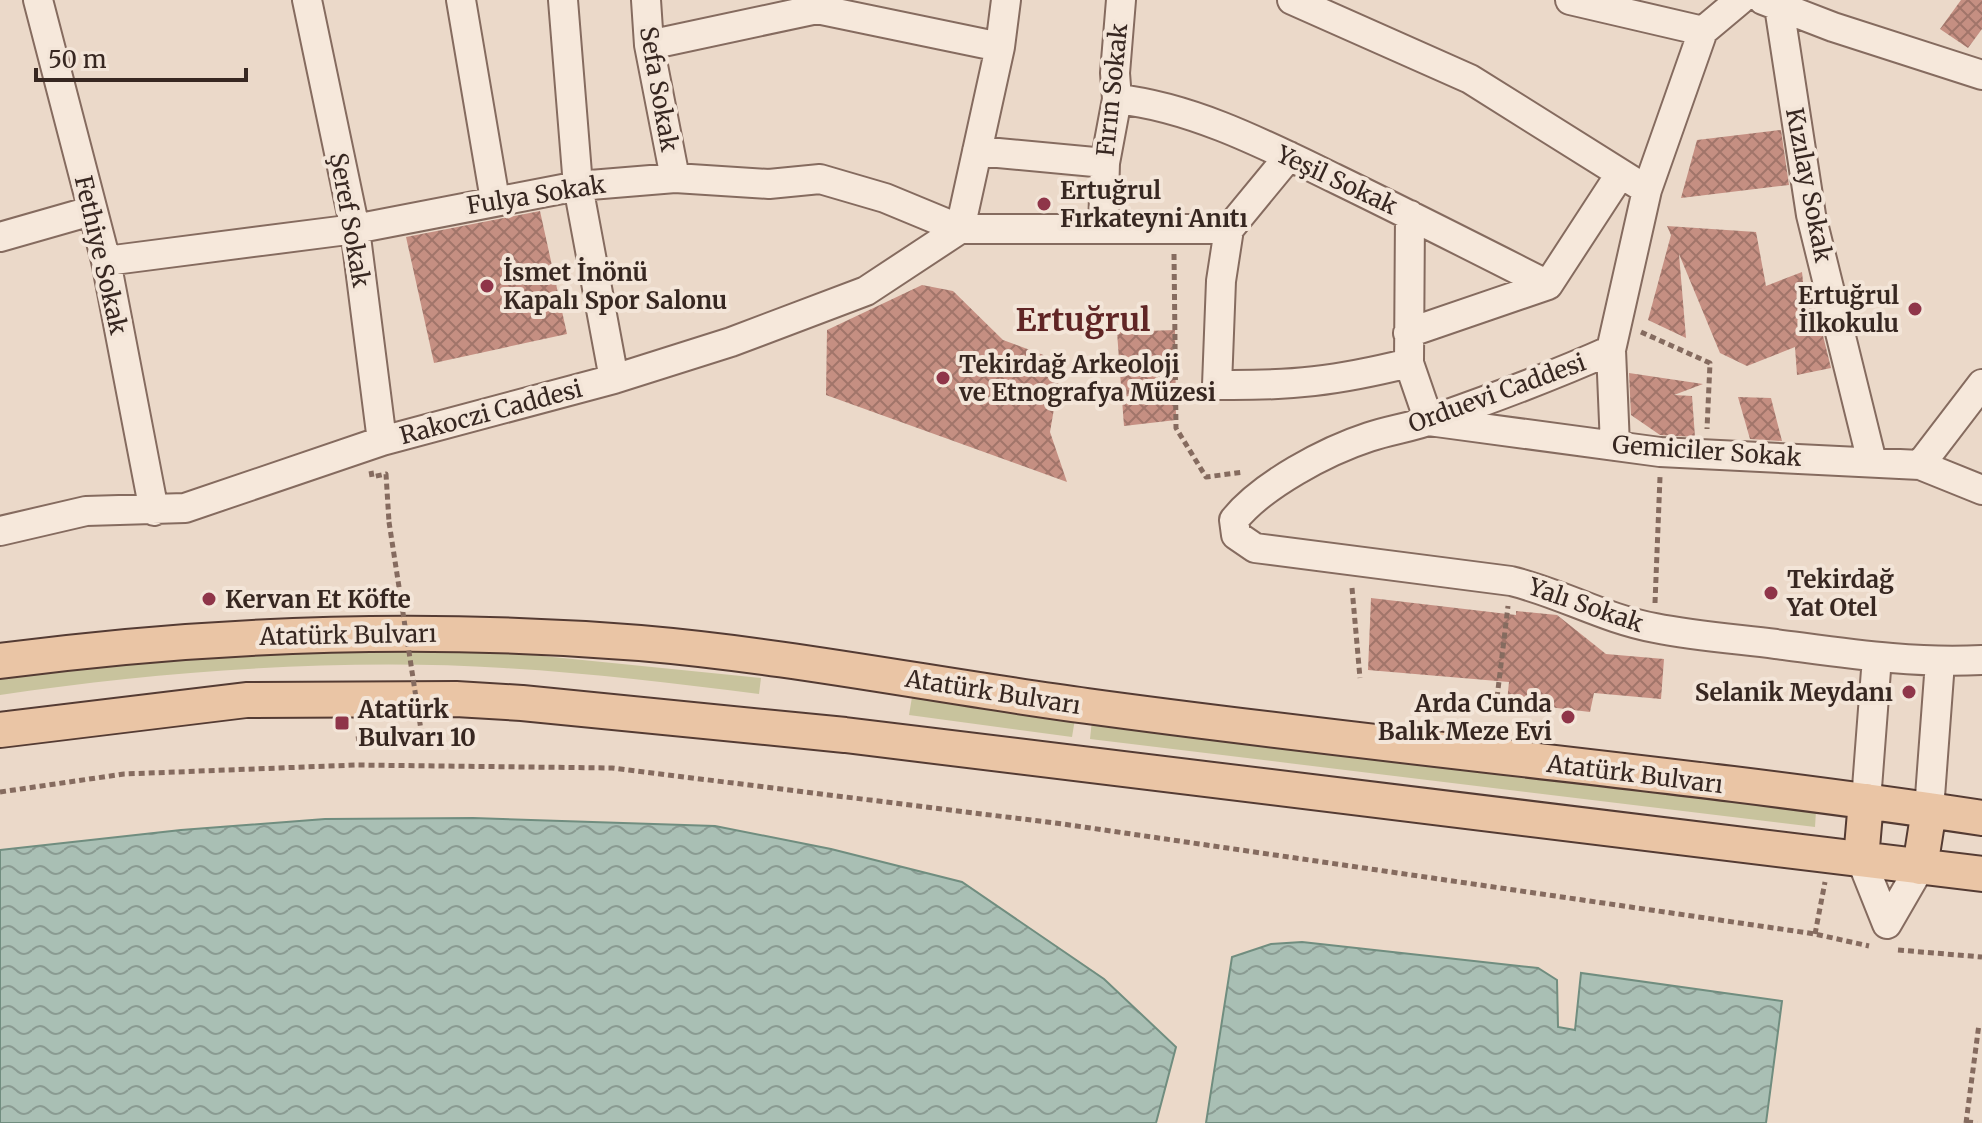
<svg xmlns="http://www.w3.org/2000/svg" width="1982" height="1123" viewBox="0 0 1982 1123" font-family="Merriweather,serif">
<defs>
<pattern id="water-waves" width="16" height="10" patternUnits="userSpaceOnUse" patternTransform="scale(2)"><rect width="16" height="10" fill="#a9bfb4"/><path d="M0 5q4-4 8 0t8 0" fill="none" stroke="#8a9b92"/></pattern>
<pattern id="building-cross-hatch" width="8" height="8" patternUnits="userSpaceOnUse" patternTransform="scale(2)"><rect width="8" height="8" fill="#c58f82"/><path d="M0 0l8 8M0 8l8-8" fill="none" stroke="#a1756a"/></pattern>
</defs>
<rect width="100%" height="100%" fill="#ebd9c9"/>
<!-- grass -->
<path fill="#c8c39d" d="M 388,650 L 503,652 L 761,678 L 759,694 C 674,683 589,673 504,668 C 342,658 160,671 0,695 L 0,679 L 167,660 Z
M 912,697 L 1075,719 L 1072,737 L 909,715 Z
M 1092,720 L 1816,811 L 1815,827 L 1090,739 Z"/>
<!-- water -->
<path fill="url(#water-waves)" stroke="#708d7f" stroke-width="2" d="M 473,818 L 715,826 L 831,849 L 962,882 L 1104,979 L 1176,1047 L 1156,1123 L 0,1123 L 0,850 L 181,830 L 325,819 Z
M 1302,942 L 1538,968 L 1557,980 L 1558,1027 L 1575,1030 L 1581,973 L 1782,1001 L 1766,1123 L 1206,1123 L 1232,957 L 1271,944 Z"/>
<!-- building -->
<path fill="url(#building-cross-hatch)" d="M 1961,0 L 1982,0 L 1982,29 L 1968,48 L 1940,29 Z
M 1781,130 L 1789,185 L 1681,198 L 1697,140 Z
M 540,211 L 567,334 L 434,363 L 406,237 Z
M 1667,226 L 1756,232 L 1766,286 L 1802,272 L 1805,300 L 1814,299 L 1831,368 L 1797,375 L 1795,347 L 1747,366 L 1720,353 L 1679,254 L 1686,338 L 1648,320 L 1671,235 Z
M 922,285 L 953,291 L 1003,340 L 1062,362 L 1050,432 L 1067,482 L 826,395 L 827,330 Z
M 1175,330 L 1176,420 L 1124,426 L 1117,332 Z
M 1629,373 L 1703,384 L 1674,395 L 1692,396 L 1695,437 L 1660,435 L 1631,415 Z
M 1738,397 L 1771,398 L 1782,441 L 1750,439 Z
M 1371,598 L 1516,615 L 1516,611 L 1557,615 L 1606,654 L 1664,659 L 1661,699 L 1594,693 L 1590,712 L 1507,702 L 1509,682 L 1368,670 Z"/>
<g fill="none" stroke-linecap="round" stroke-linejoin="round">
<defs>
<path id="minor" d="M 38,0 L 106,261 L 154,511
M 307,0 L 355,229 L 382,441
M 461,0 L 495,200
M 563,0 L 578,186 L 614,379
M 646,0 L 649,45 L 675,178
M 1292,0 L 1470,79 L 1647,190
M 1570,0 L 1703,31
M 1740,0 L 1703,31 L 1647,190 L 1611,350 C 1553,376 1494,398 1434,419 C 1413,427 1390,430 1369,437 C 1326,451 1262,485 1234,520 L 1236,535 L 1255,548 L 1511,581 C 1561,593 1605,619 1655,628 C 1695,636 1736,639 1776,644 C 1845,653 1913,664 1982,660
M 1763,0 L 1833,27 L 1982,75
M 1778,0 L 1811,215 L 1872,462
M 649,45 L 817,9 L 1000,47
M 1117,99 C 1192,107 1266,145 1334,178 C 1406,213 1477,249 1548,285
M 977,151 L 1105,163
M 1289,156 L 1229,229 L 1221,281 L 1217,385 C 1291,386 1337,381 1409,363
M 1410,215 L 1409,363 L 1429,421 L 1660,452 L 1920,465 L 1982,490
M 960,229 L 1000,47 L 1006,0
M 1103,229 L 1105,163 L 1117,99 L 1115,73 L 1121,0
M 0,237 L 91,211
M 106,261 L 355,229 L 578,186 L 675,178 L 769,184 L 820,179 L 885,198 L 960,229 L 1229,229
M 1408,333 L 1548,285 L 1619,176
M 1611,350 L 1615,446
M 1920,465 L 1982,384
M 0,531 L 86,511 L 185,508 L 382,441 L 614,379 L 731,342 L 866,291 L 960,229
M 1866,801 L 1877,657
M 1929,810 L 1940,662
M 1861,859 L 1887,924
M 1887,924 L 1920,867"/>
<path id="major" d="M 0,661 C 213,633 426,626 640,643 C 790,656 938,686 1087,706 C 1385,747 1685,773 1982,818
M 0,730 L 246,700 L 456,699 L 522,703 L 845,735 L 1982,874
M 1861,859 L 1866,801
M 1920,867 L 1929,810"/>
</defs>
<!-- minor casing -->
<use href="#minor" stroke="#856b5f" stroke-width="32"/>
<!-- major casing -->
<use href="#major" stroke="#543b33" stroke-width="38"/>
<!-- path -->
<path stroke="#856b5f" stroke-width="5" stroke-dasharray="6 4" stroke-linecap="butt" d="M 1174,254 L 1176,428 L 1206,477 L 1244,472
M 1641,332 L 1710,363 L 1707,429
M 371,471 L 372,477 L 386,474 L 389,522
M 1352,588 L 1360,678
M 1655,603 L 1660,477
M 1497,698 L 1508,606
M 356,739 L 405,732
M 0,792 L 124,774 L 356,765 L 612,768 L 1063,824 L 1815,934 L 1869,946
M 1815,934 L 1825,882
M 1898,950 L 1982,957
M 1967,1122 L 1977,1123
M 1966,1123 L 1979,1024"/>
<!-- minor -->
<use href="#minor" stroke="#f6e8db" stroke-width="28"/>
<!-- major -->
<use href="#major" stroke="#eac5a5" stroke-width="34"/>
<!-- path-bridge -->
<path stroke="#856b5f" stroke-width="5" stroke-dasharray="6 4" stroke-linecap="butt" d="M 389,522 L 421,730"/>
</g>
<!-- markers -->
<g fill="#8f3549" stroke="#f3e5d8" stroke-width="3">
<circle cx="1044" cy="204" r="8"/>
<circle cx="487" cy="286" r="8"/>
<circle cx="1915" cy="309" r="8"/>
<circle cx="943" cy="378" r="8"/>
<circle cx="1771" cy="593" r="8"/>
<circle cx="209" cy="599" r="8"/>
<circle cx="1909" cy="692" r="8"/>
<circle cx="1568" cy="717" r="8"/>
<rect x="334" y="715" width="16" height="16" rx="4"/>
</g>
<g text-anchor="middle" dominant-baseline="central" stroke-width="8" stroke-linejoin="round" paint-order="stroke">
<!-- street labels -->
<g font-size="24" fill="#372721" stroke="#f3e5d8">
<text transform="translate(659 89) rotate(80)">Sefa Sokak</text>
<text transform="translate(1112 90) rotate(-84)">Fırın Sokak</text>
<text transform="translate(1337 180) rotate(25)">Yeşil Sokak</text>
<text transform="translate(1809 185) rotate(79)">Kızılay Sokak</text>
<text transform="translate(536 195) rotate(-9)">Fulya Sokak</text>
<text transform="translate(350 220) rotate(80)">Şeref Sokak</text>
<text transform="translate(101 255) rotate(77)">Fethiye Sokak</text>
<text transform="translate(1497 393) rotate(-20)">Orduevi Caddesi</text>
<text transform="translate(491 412) rotate(-15)">Rakoczi Caddesi</text>
<text transform="translate(1707 451) rotate(4)">Gemiciler Sokak</text>
<text transform="translate(1586 605) rotate(19)">Yalı Sokak</text>
<text transform="translate(348 635) rotate(-1)">Atatürk Bulvarı</text>
<text transform="translate(993 692) rotate(9)">Atatürk Bulvarı</text>
<text transform="translate(1635 774) rotate(7)">Atatürk Bulvarı</text>
</g>
<!-- poi labels -->
<g font-size="24" font-weight="bold" fill="#372721" stroke="#f3e5d8" text-anchor="start">
<text x="1060" y="190">Ertuğrul<tspan x="1060" dy="28">Fırkateyni Anıtı</tspan></text>
<text x="503" y="272">İsmet İnönü<tspan x="503" dy="28">Kapalı Spor Salonu</tspan></text>
<text x="1899" y="295" text-anchor="end">Ertuğrul<tspan x="1899" dy="28">İlkokulu</tspan></text>
<text x="959" y="364">Tekirdağ Arkeoloji<tspan x="959" dy="28">ve Etnografya Müzesi</tspan></text>
<text x="1787" y="579">Tekirdağ<tspan x="1787" dy="28">Yat Otel</tspan></text>
<text x="225" y="599">Kervan Et Köfte</text>
<text x="1893" y="692" text-anchor="end">Selanik Meydanı</text>
<text x="1552" y="703" text-anchor="end">Arda Cunda<tspan x="1552" dy="28">Balık Meze Evi</tspan></text>
<text x="358" y="709">Atatürk<tspan x="358" dy="28">Bulvarı 10</tspan></text>
</g>
<!-- district labels -->
<g font-size="32" font-weight="bold" fill="#602525" stroke="#f3e5d8">
<text x="1083" y="320">Ertuğrul</text>
</g>
</g>
<!-- scale -->
<path d="M36 68v12h210v-12" fill="none" stroke="#372721" stroke-width="4"/>
<text x="48" y="68" font-size="24" fill="#372721" stroke="#f3e5d8" stroke-width="6" paint-order="stroke">50 m</text>
</svg>
